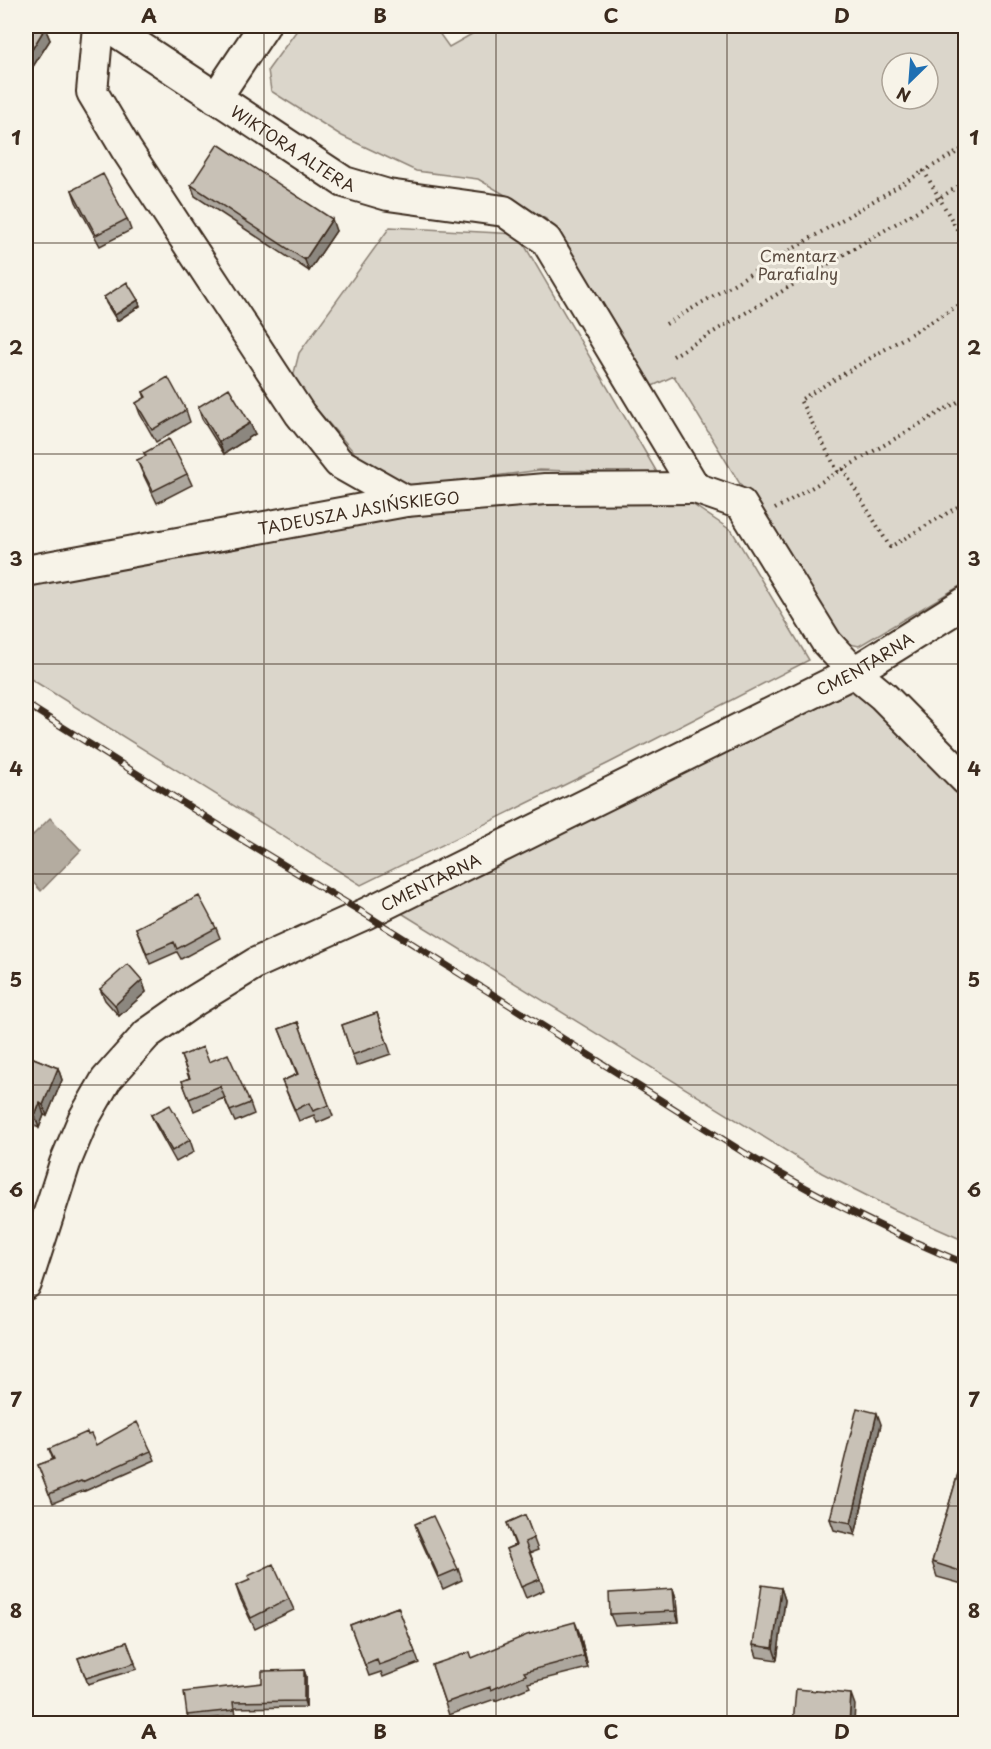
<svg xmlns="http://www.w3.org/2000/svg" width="991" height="1749" viewBox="0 0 991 1749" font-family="'Playpen Sans',sans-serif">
<rect width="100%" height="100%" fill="#f7f3e8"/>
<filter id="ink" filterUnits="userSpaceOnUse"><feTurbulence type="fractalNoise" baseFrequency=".0167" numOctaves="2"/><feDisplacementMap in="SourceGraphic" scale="12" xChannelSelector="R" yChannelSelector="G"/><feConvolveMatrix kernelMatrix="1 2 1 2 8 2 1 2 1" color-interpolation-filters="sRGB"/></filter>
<g filter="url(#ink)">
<!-- green -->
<path fill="#dbd6cb" stroke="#8b8074" stroke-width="1.5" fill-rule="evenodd" d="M 300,26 L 434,26 L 449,47 L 486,26 L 965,26 L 965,583 L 859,646 L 836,641 L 674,376 L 646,389 L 546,219 L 478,179 L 416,171 L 342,136 L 271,91 L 268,70 ZM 892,63 L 928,63 L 928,99 L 892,99 Z
M 390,227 L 518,234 L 658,474 L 540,470 L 411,487 L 365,465 L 292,381 L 299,353 Z
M 686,500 L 732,531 L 809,660 L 609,763 L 361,885 L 26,676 L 26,580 L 319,529 L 528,501 Z
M 855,690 L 965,797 L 965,1241 L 893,1209 L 822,1173 L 395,909 Z"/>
<!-- water -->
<path fill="#b4aca0" stroke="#84786c" stroke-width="1.5" d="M 50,818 L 81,850 L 41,891 L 26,875 L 26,842 Z"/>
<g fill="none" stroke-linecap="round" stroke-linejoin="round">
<defs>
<g id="minor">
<path d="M 98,26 L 92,92 L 126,149 L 300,414 L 339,463 L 406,501"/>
<path id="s1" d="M 108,26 L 344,182 L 388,195 L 504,211 L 546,240 L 695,488 L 741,504 L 827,643 L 854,672 L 883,696 L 966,780"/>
<path d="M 216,98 L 264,26"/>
<path id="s2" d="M 26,571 L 406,501 L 545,489 L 695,488"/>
<path id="s3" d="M 26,1284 L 65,1163 L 83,1120 L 106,1080 L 147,1034 L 194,1001 L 256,963 L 365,914 L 854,672 L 966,602"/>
</g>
</defs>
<!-- minor casing -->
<use href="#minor" stroke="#3b2a1e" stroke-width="34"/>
<!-- path -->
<path stroke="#3b2a1e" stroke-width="4" stroke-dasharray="1.5 4.5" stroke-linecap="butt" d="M 966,147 L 924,171 L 966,245
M 666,324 L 924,171
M 673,356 L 966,182
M 843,469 L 890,547 L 966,502
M 838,472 L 800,400 L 966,301
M 775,509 L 966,397"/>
<!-- minor -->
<use href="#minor" stroke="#f7f3e8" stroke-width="30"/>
<defs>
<path id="rail" d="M 26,704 L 236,836 L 365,914 L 743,1152 C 815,1195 888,1232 966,1264"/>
</defs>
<!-- rail casing -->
<use href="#rail" stroke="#3b2a1e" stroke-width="7"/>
<!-- rail -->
<use href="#rail" stroke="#f7f3e8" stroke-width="4.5" stroke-dasharray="14" stroke-linecap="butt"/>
</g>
<!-- wall -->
<path fill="#aca69d" stroke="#3b2a1e" stroke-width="1.5" d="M 26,26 L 45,28 L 50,40 L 32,68 L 26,64 Z
M 191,185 L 336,231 L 309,271 L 195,196 Z
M 72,190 L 127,219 L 131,230 L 100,246 L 76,202 Z
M 104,297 L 138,300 L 140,306 L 117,321 L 106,303 Z
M 143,392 L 186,410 L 190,422 L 156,442 L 140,414 L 136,403 L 145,398 Z
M 198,407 L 255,434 L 224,454 L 202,419 Z
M 144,453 L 187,474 L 192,485 L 157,503 L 142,472 L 137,460 L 146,457 Z
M 136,928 L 216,928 L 220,938 L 181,959 L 177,952 L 150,964 Z
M 142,980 L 146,992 L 119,1016 L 105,1000 L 100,989 Z
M 377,1013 L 391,1054 L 356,1066 L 342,1025 Z
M 298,1022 L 333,1116 L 317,1123 L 314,1115 L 299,1121 L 282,1081 L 297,1074 L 279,1029 Z
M 26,1055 L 58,1068 L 62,1080 L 47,1116 L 44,1115 L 39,1128 L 26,1122 Z
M 181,1056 L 209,1062 L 250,1103 L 254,1114 L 235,1122 L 224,1098 L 194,1111 L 182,1081 L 189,1078 Z
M 151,1115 L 190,1140 L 194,1152 L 176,1162 L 156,1126 Z
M 881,1424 L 855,1535 L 834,1530 L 830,1519 Z
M 96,1445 L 151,1451 L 155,1460 L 85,1491 L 85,1490 L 53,1503 L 38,1465 L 53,1460 L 49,1449 Z
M 965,1450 L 966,1585 L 937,1577 L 932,1562 Z
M 525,1515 L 538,1550 L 530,1553 L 544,1590 L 526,1598 L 506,1549 L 515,1545 L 507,1523 Z
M 415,1524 L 458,1569 L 462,1580 L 443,1589 L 419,1536 Z
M 236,1586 L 289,1599 L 294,1610 L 255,1629 L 240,1598 Z
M 781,1588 L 785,1600 L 777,1660 L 757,1657 L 753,1645 Z
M 673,1589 L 677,1601 L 679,1622 L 615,1626 L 610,1614 Z
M 398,1607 L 419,1663 L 383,1677 L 381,1672 L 369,1676 L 350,1625 Z
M 580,1634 L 588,1668 L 528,1683 L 530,1687 L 495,1701 L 495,1699 L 449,1715 L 432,1665 L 472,1658 Z
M 127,1642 L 137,1669 L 88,1684 L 78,1658 Z
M 304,1670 L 306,1676 L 306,1707 L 235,1708 L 236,1716 L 189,1721 L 187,1715 L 262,1683 Z"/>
<!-- shaded-wall -->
<path fill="#8c877f" stroke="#3b2a1e" stroke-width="1.5" d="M 45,28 L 50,40 L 32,68 L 28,56 Z
M 332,219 L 336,231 L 309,271 L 305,260 Z
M 138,300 L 140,306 L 117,321 L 115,315 Z
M 250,423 L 255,434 L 224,454 L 219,442 Z
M 142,980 L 146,992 L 119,1016 L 115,1005 Z
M 58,1068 L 62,1080 L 47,1116 L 43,1105 Z
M 40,1103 L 44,1115 L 39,1128 L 35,1116 Z
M 877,1413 L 881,1424 L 855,1535 L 851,1523 Z
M 966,1562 L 966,1579 L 963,1572 Z
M 781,1588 L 785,1600 L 777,1660 L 773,1648 Z
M 673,1589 L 677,1601 L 679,1622 L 675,1611 Z
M 575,1622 L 580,1634 L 588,1668 L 584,1656 Z
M 304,1670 L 306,1676 L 306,1707 L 304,1701 Z
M 851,1694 L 855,1705 L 854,1724 L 849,1724 Z"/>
<!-- building -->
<path fill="#c8c1b6" stroke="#3b2a1e" stroke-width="1.5" d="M 26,26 L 41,26 L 45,28 L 28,56 L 26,55 Z
M 218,144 L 332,219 L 305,260 L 191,185 Z
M 103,174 L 127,219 L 96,235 L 72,190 Z
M 127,282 L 138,300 L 115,315 L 104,297 Z
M 168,377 L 186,410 L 152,430 L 136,403 L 146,397 L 143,392 Z
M 229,388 L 250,423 L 219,442 L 198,407 Z
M 169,439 L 187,474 L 153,491 L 137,460 L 146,456 L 144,453 Z
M 199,896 L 216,928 L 177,949 L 174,942 L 147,954 L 136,928 Z
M 128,964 L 142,980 L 115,1005 L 100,989 Z
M 377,1013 L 387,1043 L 352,1055 L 342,1025 Z
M 298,1022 L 329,1105 L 313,1111 L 309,1103 L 295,1110 L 282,1081 L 298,1074 L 279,1029 Z
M 203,1047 L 209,1062 L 228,1054 L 250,1103 L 230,1111 L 220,1086 L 189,1099 L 182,1081 L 190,1078 L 181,1056 Z
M 26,1055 L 58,1068 L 43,1105 L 40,1103 L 35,1116 L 26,1112 Z
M 170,1105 L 190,1140 L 172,1151 L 151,1115 Z
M 857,1408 L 877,1413 L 851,1523 L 830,1519 Z
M 137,1422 L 151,1451 L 82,1482 L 81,1481 L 49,1494 L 38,1465 L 54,1459 L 49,1449 L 87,1432 L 88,1435 L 91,1434 L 96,1445 Z
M 965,1450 L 966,1562 L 963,1572 L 932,1562 Z
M 525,1515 L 534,1538 L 525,1542 L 540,1579 L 521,1587 L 506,1549 L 516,1545 L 507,1523 Z
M 433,1516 L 458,1569 L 439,1577 L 415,1524 Z
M 273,1564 L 289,1599 L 251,1618 L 236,1586 L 250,1580 L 248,1576 Z
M 762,1585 L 781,1588 L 773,1648 L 753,1645 Z
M 673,1589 L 675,1611 L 610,1614 L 609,1593 Z
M 398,1607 L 415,1652 L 379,1665 L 377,1660 L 365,1665 L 350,1625 Z
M 575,1622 L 584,1656 L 524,1672 L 526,1675 L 491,1690 L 490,1687 L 445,1703 L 432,1665 L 470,1652 L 472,1658 L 527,1635 Z
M 127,1642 L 135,1663 L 86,1678 L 78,1658 Z
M 304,1670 L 304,1701 L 233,1702 L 234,1710 L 187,1715 L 184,1692 L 262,1683 L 262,1671 Z
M 796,1689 L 851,1694 L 849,1724 L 793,1724 Z"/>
</g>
<!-- grid -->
<path fill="none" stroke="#3b2a1e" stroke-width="1.5" stroke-opacity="0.55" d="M 264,26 L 264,1724M 496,26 L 496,1724M 727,26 L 727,1724M 26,243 L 966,243M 26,454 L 966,454M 26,664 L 966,664M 26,874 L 966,874M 26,1085 L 966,1085M 26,1295 L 966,1295M 26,1506 L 966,1506"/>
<g text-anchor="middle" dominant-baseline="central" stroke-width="6" stroke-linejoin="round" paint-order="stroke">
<!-- street labels -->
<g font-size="16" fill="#3b2a1e" stroke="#f7f3e8">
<text stroke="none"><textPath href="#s1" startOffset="222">WIKTORA ALTERA</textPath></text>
<text stroke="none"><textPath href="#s2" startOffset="338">TADEUSZA JASIŃSKIEGO</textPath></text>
<text stroke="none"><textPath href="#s3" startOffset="1090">CMENTARNA</textPath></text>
<text stroke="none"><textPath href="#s3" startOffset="604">CMENTARNA</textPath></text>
</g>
<!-- park labels -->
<g font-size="16" fill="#5b4c41" stroke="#f7f3e8">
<text x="798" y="255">Cmentarz<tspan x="798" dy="18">Parafialny</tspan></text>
</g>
</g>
<!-- margin -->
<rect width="991" height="1749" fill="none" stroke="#f7f3e8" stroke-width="66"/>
<!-- north arrow -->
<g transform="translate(910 81) rotate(205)"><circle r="28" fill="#f7f3e8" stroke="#aca397" stroke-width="1.5"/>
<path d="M0-4.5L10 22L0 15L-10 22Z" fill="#1f6fb2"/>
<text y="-9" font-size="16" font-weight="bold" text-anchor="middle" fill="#3b2a1e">N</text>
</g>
<rect x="33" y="33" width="925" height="1683" fill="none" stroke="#3b2a1e" stroke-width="2"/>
<g font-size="20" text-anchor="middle" font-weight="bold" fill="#3b2a1e">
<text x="149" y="23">A</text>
<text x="380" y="23">B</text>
<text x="611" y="23">C</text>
<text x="842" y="23">D</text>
<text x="16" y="145">1</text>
<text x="974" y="145">1</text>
<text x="16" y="355">2</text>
<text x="974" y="355">2</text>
<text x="16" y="566">3</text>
<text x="974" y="566">3</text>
<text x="16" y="776">4</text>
<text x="974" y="776">4</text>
<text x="16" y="987">5</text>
<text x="974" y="987">5</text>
<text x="16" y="1197">6</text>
<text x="974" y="1197">6</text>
<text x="16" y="1407">7</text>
<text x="974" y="1407">7</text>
<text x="16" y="1618">8</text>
<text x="974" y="1618">8</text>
<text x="149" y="1739">A</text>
<text x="380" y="1739">B</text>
<text x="611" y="1739">C</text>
<text x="842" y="1739">D</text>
</g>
</svg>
